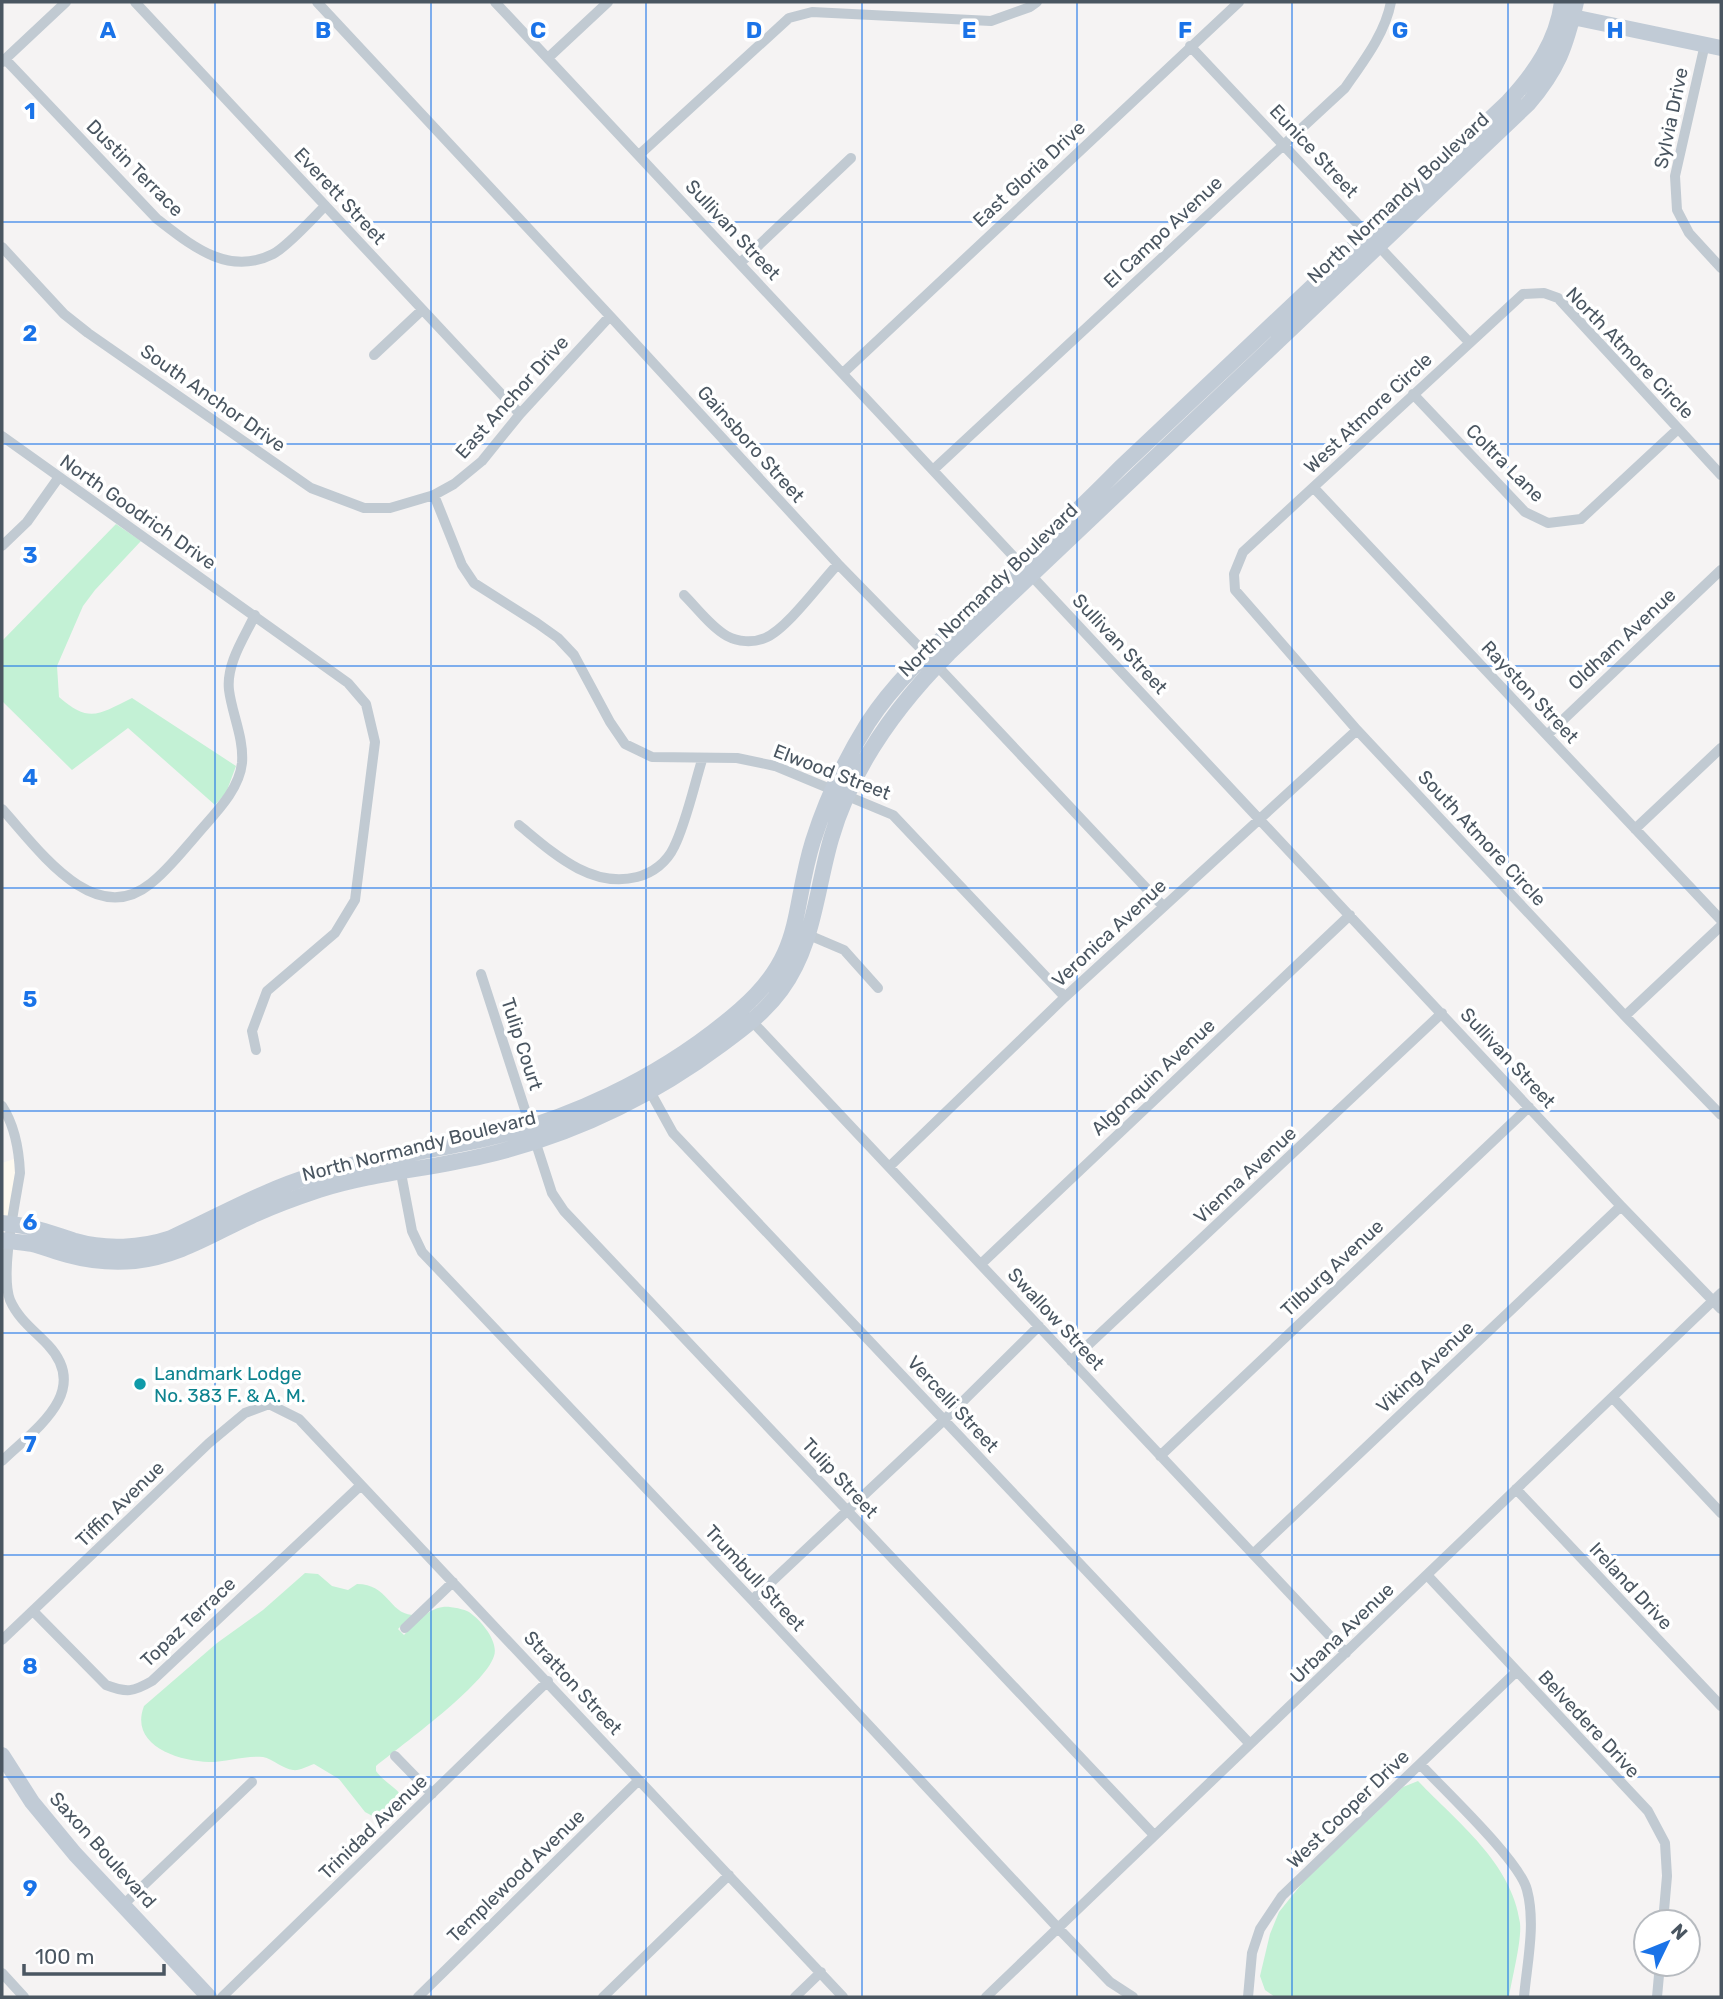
<svg xmlns="http://www.w3.org/2000/svg" width="1723" height="1999" viewBox="0 0 1723 1999" font-family="Rubik,sans-serif">
<rect width="100%" height="100%" fill="#f5f3f3"/>
<!-- commercial -->
<path fill="#fdf9ef" d="M 14,1159 L 15,1173 L 8,1219 L 2,1218 L 2,1163 Z"/>
<!-- green -->
<path fill="#c3f1d5" d="M 116,524 L 141,541 L 95,590 L 83,606 L 57,666 L 59,697 C 90,724 99,714 132,698 L 236,766 L 226,793 L 215,805 L 128,728 L 72,770 L 2,701 L 2,641 Z
M 305,1573 L 318,1574 L 332,1586 L 348,1590 L 357,1584 C 388,1584 389,1613 412,1615 L 398,1629 L 404,1635 C 414,1625 427,1609 443,1607 C 448,1606 464,1609 469,1612 C 481,1620 499,1642 494,1656 C 485,1685 403,1744 376,1766 L 376,1771 C 383,1781 394,1786 401,1795 L 392,1813 L 380,1820 L 365,1812 L 339,1779 L 314,1764 C 308,1766 299,1771 293,1770 C 283,1769 273,1759 263,1757 C 246,1755 226,1762 209,1762 C 177,1761 129,1745 144,1706 L 217,1643 L 263,1610 Z
M 1418,1781 C 1457,1822 1512,1863 1520,1923 C 1522,1940 1512,1978 1509,1997 L 1275,1997 L 1265,1990 L 1260,1976 L 1270,1934 L 1279,1912 L 1304,1881 L 1403,1787 Z"/>
<g fill="none" stroke-linecap="round" stroke-linejoin="round">
<!-- street -->
<path stroke="#c1cad2" stroke-width="10" d="M 135,2 L 520,414
M 317,2 L 610,316 L 838,564 L 926,654 L 1163,906
M 495,2 L 1621,1206 L 1721,1309
M 1705,44 L 1675,176 L 1677,210 L 1689,233 L 1721,268
M 1190,46 L 1469,342
M 548,58 L 608,2
M 5,59 L 157,219 C 191,245 228,277 273,254 C 288,246 312,219 325,206
M 2,62 L 66,2
M 639,155 L 789,18 L 812,12 L 991,21 L 1030,7 L 1037,2
M 2,247 L 64,314 L 88,333 L 311,488 L 364,508 L 390,508 L 434,495 L 454,484 L 482,461 L 520,414 L 610,316
M 740,263 L 851,158
M 374,355 L 422,310
M 843,373 L 1239,2
M 1413,394 L 1525,512 L 1548,523 L 1581,519 L 1678,429
M 2,436 L 348,683 L 366,704 L 375,742 L 355,900 L 335,933 L 267,991 L 252,1031 L 256,1050
M 933,470 L 1345,88 C 1363,62 1385,34 1391,2
M 1721,475 L 1558,298 L 1544,293 L 1523,294 L 1243,552 L 1234,574 L 1235,590 L 1357,730 L 1625,1016 L 1721,1115
M 1314,488 L 1721,920
M 434,495 L 462,565 L 474,583 L 537,623 L 558,638 L 574,655 L 610,722 L 625,744 L 652,757 L 737,758 L 775,766 L 893,815 L 1065,997
M 2,546 L 27,522 L 59,477
M 684,595 C 697,608 711,627 727,636 C 738,642 753,643 765,638 C 787,629 820,583 838,564
M 1547,735 L 1721,570
M 2,809 C 36,846 93,930 150,884 C 166,872 181,853 194,838 C 212,816 239,792 242,763 C 244,738 232,714 229,690 C 226,664 244,638 255,615
M 519,825 C 553,853 591,889 637,877 C 653,873 667,862 674,847 C 686,823 694,786 702,760
M 1635,829 L 1721,748
M 804,933 L 844,950 L 878,988
M 481,974 L 552,1193 L 564,1211 L 1154,1835
M 1625,1016 L 1721,926
M 748,1017 L 1346,1653
M 647,1086 L 673,1133 L 1250,1744
M 2,1106 C 15,1126 19,1149 20,1173 C 15,1204 0,1273 10,1300 C 18,1319 35,1331 48,1345 C 92,1392 34,1430 2,1461
M 889,1167 L 1065,997 L 1357,730
M 400,1168 L 412,1231 L 422,1252 L 752,1600 L 1059,1929 L 1110,1982 L 1133,1997
M 981,1264 L 1350,915
M 1071,1361 L 1442,1013
M 1613,1398 L 1721,1513
M 1160,1456 L 1529,1107
M 1516,1489 L 1721,1706
M 1253,1554 L 1621,1206
M 1427,1575 L 1648,1811 L 1665,1843 L 1667,1876 L 1663,1922
M 752,1600 L 944,1420 L 1039,1326
M 34,1612 L 106,1685 C 127,1693 133,1692 152,1681 L 360,1486
M 405,1628 L 453,1582
M 2,1640 L 209,1443 L 245,1413 L 269,1404 L 299,1419 L 843,1997
M 395,1756 L 432,1794
M 1420,1764 C 1444,1790 1520,1861 1527,1890 C 1536,1924 1527,1963 1524,1997
M 123,1905 L 252,1782
M 2,1973 L 24,1997
M 222,1997 L 548,1681
M 418,1997 L 639,1780
M 603,1997 L 729,1875
M 795,1997 L 821,1972
M 986,1997 L 1721,1293
M 1248,1997 L 1252,1953 L 1260,1929 L 1282,1896 L 1516,1672
M 1657,1997 L 1660,1964"/>
<!-- secondary -->
<path stroke="#c1cbd6" stroke-width="16" d="M 1563,15 L 1721,48
M 2,1223 C 28,1225 51,1233 75,1241 C 106,1250 141,1248 171,1238 C 219,1216 264,1190 314,1175 C 362,1160 412,1154 461,1144 C 562,1125 663,1077 740,1010 C 805,954 791,912 813,841 C 826,800 845,760 868,723 C 898,677 940,641 979,604 C 1026,559 1074,515 1120,468 L 1508,102 C 1535,73 1557,41 1562,2
M 2,1240 C 12,1242 22,1242 32,1244 C 44,1247 56,1252 68,1255 C 90,1261 113,1263 135,1261 C 181,1256 215,1232 256,1214 C 276,1205 298,1197 319,1190 C 372,1173 429,1169 483,1156 C 569,1136 651,1097 722,1044 C 744,1028 765,1012 781,990 C 814,945 816,891 831,839 C 852,766 897,705 949,653 L 1528,104 C 1558,69 1566,46 1576,2
M 2,1755 L 32,1802 L 75,1854 L 209,1997"/>
</g>
<!-- grid -->
<path fill="none" stroke="#1a73e8" stroke-width="2" stroke-opacity="0.55" d="M 215,2 L 215,1997M 431,2 L 431,1997M 646,2 L 646,1997M 862,2 L 862,1997M 1077,2 L 1077,1997M 1292,2 L 1292,1997M 1508,2 L 1508,1997M 2,222 L 1721,222M 2,444 L 1721,444M 2,666 L 1721,666M 2,888 L 1721,888M 2,1111 L 1721,1111M 2,1333 L 1721,1333M 2,1555 L 1721,1555M 2,1777 L 1721,1777"/>
<!-- markers -->
<circle fill="#0f9aa8" stroke="#fff" stroke-width="2.5" cx="140" cy="1384" r="7"/>
<g text-anchor="middle" dominant-baseline="central" stroke-width="7" stroke-linejoin="round" paint-order="stroke">
<!-- street labels -->
<g font-size="19" fill="#4a5661" stroke="#fff">
<text transform="translate(1671 118) rotate(-78)">Sylvia Drive</text>
<text transform="translate(1314 151) rotate(47)">Eunice Street</text>
<text transform="translate(135 168) rotate(45)">Dustin Terrace</text>
<text transform="translate(1029 174) rotate(-43)">East Gloria Drive</text>
<text transform="translate(340 196) rotate(47)">Everett Street</text>
<text transform="translate(1398 198) rotate(-43)">North Normandy Boulevard</text>
<text transform="translate(733 230) rotate(47)">Sullivan Street</text>
<text transform="translate(1163 232) rotate(-43)">El Campo Avenue</text>
<text transform="translate(1630 353) rotate(46)">North Atmore Circle</text>
<text transform="translate(512 397) rotate(-48)">East Anchor Drive</text>
<text transform="translate(213 398) rotate(35)">South Anchor Drive</text>
<text transform="translate(1368 413) rotate(-43)">West Atmore Circle</text>
<text transform="translate(751 444) rotate(48)">Gainsboro Street</text>
<text transform="translate(1505 463) rotate(45)">Coltra Lane</text>
<text transform="translate(138 512) rotate(35)">North Goodrich Drive</text>
<text transform="translate(988 590) rotate(-44)">North Normandy Boulevard</text>
<text transform="translate(1622 639) rotate(-43)">Oldham Avenue</text>
<text transform="translate(1120 644) rotate(47)">Sullivan Street</text>
<text transform="translate(1530 692) rotate(47)">Rayston Street</text>
<text transform="translate(832 772) rotate(21)">Elwood Street</text>
<text transform="translate(1482 838) rotate(47)">South Atmore Circle</text>
<text transform="translate(1109 933) rotate(-43)">Veronica Avenue</text>
<text transform="translate(522 1044) rotate(72)">Tulip Court</text>
<text transform="translate(1508 1058) rotate(47)">Sullivan Street</text>
<text transform="translate(1153 1077) rotate(-43)">Algonquin Avenue</text>
<text transform="translate(419 1146) rotate(-14)">North Normandy Boulevard</text>
<text transform="translate(1245 1175) rotate(-43)">Vienna Avenue</text>
<text transform="translate(1332 1268) rotate(-43)">Tilburg Avenue</text>
<text transform="translate(1056 1319) rotate(47)">Swallow Street</text>
<text transform="translate(1425 1367) rotate(-43)">Viking Avenue</text>
<text transform="translate(953 1404) rotate(47)">Vercelli Street</text>
<text transform="translate(840 1478) rotate(47)">Tulip Street</text>
<text transform="translate(120 1504) rotate(-44)">Tiffin Avenue</text>
<text transform="translate(755 1578) rotate(47)">Trumbull Street</text>
<text transform="translate(1631 1586) rotate(47)">Ireland Drive</text>
<text transform="translate(188 1622) rotate(-43)">Topaz Terrace</text>
<text transform="translate(1342 1633) rotate(-44)">Urbana Avenue</text>
<text transform="translate(573 1683) rotate(47)">Stratton Street</text>
<text transform="translate(1589 1724) rotate(47)">Belvedere Drive</text>
<text transform="translate(1348 1809) rotate(-44)">West Cooper Drive</text>
<text transform="translate(373 1827) rotate(-44)">Trinidad Avenue</text>
<text transform="translate(103 1850) rotate(48)">Saxon Boulevard</text>
<text transform="translate(516 1876) rotate(-44)">Templewood Avenue</text>
</g>
<!-- culture labels -->
<g font-size="19" fill="#0d838f" stroke="#fff" text-anchor="start">
<text x="154" y="1373">Landmark Lodge<tspan x="154" dy="22">No. 383 F. &amp; A. M.</tspan></text>
</g>
</g>
<g font-size="23" text-anchor="middle" font-weight="bold" fill="#1a73e8" stroke="#fff" stroke-width="7" stroke-linejoin="round" paint-order="stroke">
<text x="108" y="38">A</text>
<text x="323" y="38">B</text>
<text x="538" y="38">C</text>
<text x="754" y="38">D</text>
<text x="969" y="38">E</text>
<text x="1185" y="38">F</text>
<text x="1400" y="38">G</text>
<text x="1615" y="38">H</text>
<text x="30" y="119">1</text>
<text x="30" y="341">2</text>
<text x="30" y="563">3</text>
<text x="30" y="785">4</text>
<text x="30" y="1007">5</text>
<text x="30" y="1230">6</text>
<text x="30" y="1452">7</text>
<text x="30" y="1674">8</text>
<text x="30" y="1896">9</text>
</g>
<!-- border -->
<rect width="1723" height="1999" fill="none" stroke="#4a5661" stroke-width="7"/>
<!-- north arrow -->
<g transform="translate(1667 1943) rotate(47)"><circle r="33" fill="#ffffff" stroke="#b7bbc0" stroke-width="2"/>
<path d="M0-5L12 26L0 18L-12 26Z" fill="#1a73e8"/>
<text y="-10" font-size="19" font-weight="bold" text-anchor="middle" fill="#4a5661">N</text>
</g>
<!-- scale -->
<path d="M24 1964v10h140v-10" fill="none" stroke="#4a5661" stroke-width="3.5"/>
<text x="35" y="1964" font-size="21" fill="#4a5661" stroke="#ffffff" stroke-width="5" paint-order="stroke">100 m</text>
</svg>
